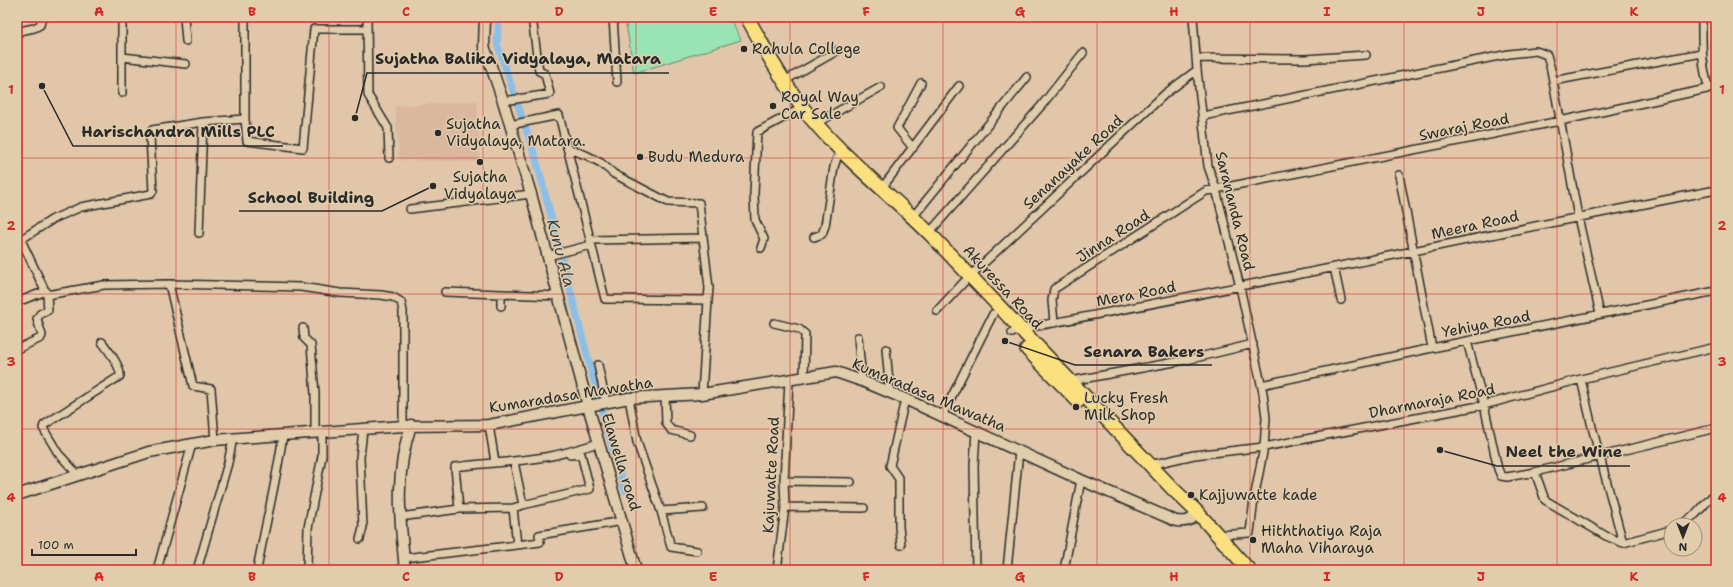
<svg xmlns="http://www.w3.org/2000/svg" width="1733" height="587" viewBox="0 0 1733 587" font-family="'Shantell Sans',sans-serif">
<rect width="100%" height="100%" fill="#e1c6a9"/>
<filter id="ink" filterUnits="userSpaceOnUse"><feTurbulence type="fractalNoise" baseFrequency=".025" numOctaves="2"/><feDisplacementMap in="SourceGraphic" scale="8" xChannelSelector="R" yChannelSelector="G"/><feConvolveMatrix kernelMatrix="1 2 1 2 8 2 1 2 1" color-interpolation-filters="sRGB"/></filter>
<g filter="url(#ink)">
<!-- built -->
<path fill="#dab8a0" d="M 477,101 L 480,162 L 399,160 L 395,106 Z"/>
<!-- green -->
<path fill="#9ae4b3" stroke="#62886f" d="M 625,17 L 729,17 L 741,40 L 634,73 Z"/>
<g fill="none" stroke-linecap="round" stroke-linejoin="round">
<!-- canal -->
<path stroke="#8cbfe8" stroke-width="7" d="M 499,17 L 497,43 L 536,159 L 600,404 L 625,491"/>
<defs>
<path id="street" d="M 122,17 L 122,93
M 184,17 L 186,41
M 245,17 L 245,119 L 247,141 L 303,148 L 314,29 L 367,29
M 367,17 L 368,95 L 388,128 L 389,158
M 613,17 L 617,82
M 1193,17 L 1197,70 L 1208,166 L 1216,189 L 1240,287 L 1263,393 L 1266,418 L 1264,447 L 1254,499 L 1250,533 L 1218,535
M 1702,17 C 1702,42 1701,65 1709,89
M 17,35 L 20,31 L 34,28 L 40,25 L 42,17
M 122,57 L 186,64
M 1196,58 L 1305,59 L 1366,55
M 784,81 L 837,51
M 1553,81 L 1702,53
M 503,101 L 550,94 L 545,74 L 539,71 L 532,17
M 1203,116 L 1509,54 L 1536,51 L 1547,55 L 1551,70 L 1578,217 L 1600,314
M 817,123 L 881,87
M 510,125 L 559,115 L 605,299 L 708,300 L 709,288 L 699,203 L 668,202 L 614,174 L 601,163 L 588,156 L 567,148
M 913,148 L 897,128 L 921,83
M 1399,175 L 1432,348
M 882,188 L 959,86
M 410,209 L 531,194
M 912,218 L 1027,77
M 199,233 L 203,122
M 929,233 L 1042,105 L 1083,53
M 814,237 L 822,234 L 825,226 L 834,167 L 837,158
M 590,240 L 703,238
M 17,242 L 53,219 L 81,207 L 151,194 L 153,191 L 150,136 L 152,130 L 203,122 L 245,119
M 761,248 L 764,239 L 755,220 L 754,194 L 757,132 L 796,111
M 548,256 L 591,245
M 1334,267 L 1341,300
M 970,276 L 1166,93 L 1197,70
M 169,284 L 193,386 L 211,389 L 215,440
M 445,292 L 559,296
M 501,294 L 501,306
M 47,295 L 104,285 L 169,284 L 301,287 L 340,293 L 381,295 L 393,297 L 401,302 L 403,311 L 403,426
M 17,302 L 46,291
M 937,311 L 964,282
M 774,323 L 799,329 L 805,334 L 804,378
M 1054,323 L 1052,300 L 1054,289 L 1206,191 L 1560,121 L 1716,87
M 303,328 L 304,338 L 311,345 L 315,394 L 315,432
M 1012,333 L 1020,329 C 1253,286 1484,235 1716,190
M 858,337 L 862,381
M 1467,341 L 1484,405 L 1498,469 L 1501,476 L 1507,477 L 1535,472 L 1716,428
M 17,349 L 41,338 L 42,335 L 37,319 L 40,314 L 48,310 L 47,295 L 21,240
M 886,349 L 890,393
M 598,365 L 606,403
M 1581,379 L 1592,427 L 1623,543
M 1071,381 L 1191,359 L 1253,344
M 1261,385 L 1432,348 L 1716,291
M 702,394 L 708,300
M 665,395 L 666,423 L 671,430 L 690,435
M 629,398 L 637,442 L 661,511 L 671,547 L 697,551
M 942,416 L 993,314
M 489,425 L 495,462
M 1150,465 L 1194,455 L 1264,447 L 1484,405 L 1581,379 L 1716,347
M 1535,472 L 1545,500 L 1606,536 L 1623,543 L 1671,530
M 78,475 L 58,453 L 43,428 L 44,425 L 120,376 C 121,366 108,350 102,342
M 784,481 L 851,482
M 523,505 L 590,489 L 581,454 L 570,455 L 569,453
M 785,507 L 864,508
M 459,509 L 455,467 C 487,463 519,462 551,456 C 567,453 583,447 599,443
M 661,511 L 703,508
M 400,517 L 459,509 L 513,508 L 523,505 L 514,462
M 1680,525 L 1696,514 L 1716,492
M 360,539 L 363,527 L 360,458 L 363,429
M 517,545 L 540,542 L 539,535 L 623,521
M 901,545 L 899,527 L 899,479 L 890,466 L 905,399
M 404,558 L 517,545 L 513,508
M 157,570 L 192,444
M 197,570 L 228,463 L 233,438
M 257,570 C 265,525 277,480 283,434
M 307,570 L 308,528 L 322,456 L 322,432
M 777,570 L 785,507 L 784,481 L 789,380
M 976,570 L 974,466 L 976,431
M 1007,570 L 1019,451
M 1064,570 L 1081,480"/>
<path id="secondary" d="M 485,17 L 484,46 L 503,101 L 531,194 L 588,406 L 636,570
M 17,495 L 149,452 L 215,440 L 403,426 L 489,425 L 629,398 L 702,394 L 836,372 L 862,381 L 905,399 L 1081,480 L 1176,521 C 1186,522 1191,521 1198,513
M 405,570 C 400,518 394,477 411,425"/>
<path id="highway" d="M 747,17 C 764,48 781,79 802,107 C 840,156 891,194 934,238 C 1014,321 1093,405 1173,489 L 1198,513 L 1249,570
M 1027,349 L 1078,401"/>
</defs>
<!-- street casing -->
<use href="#street" stroke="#2b2b2b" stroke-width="10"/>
<!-- secondary casing -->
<use href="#secondary" stroke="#2b2b2b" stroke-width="13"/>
<!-- highway casing -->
<use href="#highway" stroke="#2b2b2b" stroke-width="16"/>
<!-- street -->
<use href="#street" stroke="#e1cdac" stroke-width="7"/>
<!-- secondary -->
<use href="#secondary" stroke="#e1cdac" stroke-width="10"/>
<!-- highway -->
<use href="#highway" stroke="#fbe080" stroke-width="13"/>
</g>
</g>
<!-- grid -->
<path fill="none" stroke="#d62828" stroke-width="1" stroke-opacity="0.55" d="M 176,17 L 176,570M 329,17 L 329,570M 483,17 L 483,570M 636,17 L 636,570M 790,17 L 790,570M 943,17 L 943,570M 1097,17 L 1097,570M 1250,17 L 1250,570M 1404,17 L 1404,570M 1557,17 L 1557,570M 17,158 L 1716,158M 17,294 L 1716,294M 17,429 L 1716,429"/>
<!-- markers -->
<g fill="#2b2b2b" stroke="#e1cdac" stroke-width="1.5">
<circle cx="744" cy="49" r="4"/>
<circle cx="773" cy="106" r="4"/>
<circle cx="438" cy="133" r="4"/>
<circle cx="640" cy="157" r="4"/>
<circle cx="480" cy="162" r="4"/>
<circle cx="1076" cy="407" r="4"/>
<circle cx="1191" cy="495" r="4"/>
<circle cx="1253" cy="540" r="4"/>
</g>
<g text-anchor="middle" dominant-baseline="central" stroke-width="3" stroke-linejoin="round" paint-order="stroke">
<!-- poi labels -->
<g font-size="15" fill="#2b2b2b" stroke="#e1cdac" text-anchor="start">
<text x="752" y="49">Rahula College</text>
<text x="781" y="97">Royal Way<tspan x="781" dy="17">Car Sale</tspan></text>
<text x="446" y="124">Sujatha<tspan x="446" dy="17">Vidyalaya, Matara.</tspan></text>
<text x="648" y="157">Budu Medura</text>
<text x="480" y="177" text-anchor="middle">Sujatha<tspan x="480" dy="17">Vidyalaya</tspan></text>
<text x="1084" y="398">Lucky Fresh<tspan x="1084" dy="17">Milk Shop</tspan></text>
<text x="1199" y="495">Kajjuwatte kade</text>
<text x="1261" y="531">Hiththatiya Raja<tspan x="1261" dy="17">Maha Viharaya</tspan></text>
</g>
<!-- street labels -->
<g font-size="15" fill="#2b2b2b" stroke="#e1cdac">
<text transform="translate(1464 127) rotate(-11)">Swaraj Road</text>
<text transform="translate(1073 162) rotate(-43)">Senanayake Road</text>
<text transform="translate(1235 211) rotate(76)">Sarananda Road</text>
<text transform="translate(1475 225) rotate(-12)">Meera Road</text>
<text transform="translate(1113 236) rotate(-33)">Jinna Road</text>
<text transform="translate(1003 287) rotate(47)">Akuressa Road</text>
<text transform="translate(1136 294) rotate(-11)">Mera Road</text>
<text transform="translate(1486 324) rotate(-11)">Yehiya Road</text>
<text transform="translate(571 395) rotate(-9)">Kumaradasa Mawatha</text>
<text transform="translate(929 395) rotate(23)">Kumaradasa Mawatha</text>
<text transform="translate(1432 401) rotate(-11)">Dharmaraja Road</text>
<text transform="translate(621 462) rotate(73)">Elawella road</text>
<text transform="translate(771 475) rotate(-87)">Kajuwatte Road</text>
</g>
<!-- water labels -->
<g font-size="16" font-style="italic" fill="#3a4147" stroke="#e1cdac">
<text transform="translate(561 253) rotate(75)">Kunu Ala</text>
</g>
</g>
<!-- callouts -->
<path fill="none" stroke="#2b2b2b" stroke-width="1.5" d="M355 118L367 73H669M42 86L73 146H283M433 186L382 211H239M1005 341L1075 365H1212M1440 450L1497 466H1630"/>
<g fill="#2b2b2b" stroke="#e1cdac" stroke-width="1.5">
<circle cx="355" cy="118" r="4"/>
<circle cx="42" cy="86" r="4"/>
<circle cx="433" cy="186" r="4"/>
<circle cx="1005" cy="341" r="4"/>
<circle cx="1440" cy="450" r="4"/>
</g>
<g font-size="16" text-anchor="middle" font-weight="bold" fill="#2b2b2b" stroke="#e1cdac" stroke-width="3" stroke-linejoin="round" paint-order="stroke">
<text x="518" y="64">Sujatha Balika Vidyalaya, Matara</text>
<text x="178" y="137">Harischandra Mills PLC</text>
<text x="311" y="203">School Building</text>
<text x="1144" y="357">Senara Bakers</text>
<text x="1564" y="457">Neel the Wine</text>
</g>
<!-- margin -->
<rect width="1733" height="587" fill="none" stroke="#e1cdac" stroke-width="44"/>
<!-- north arrow -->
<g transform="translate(1683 537) rotate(180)"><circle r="19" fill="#e1cdac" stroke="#988c78"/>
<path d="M0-3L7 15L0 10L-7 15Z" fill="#2b2b2b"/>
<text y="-6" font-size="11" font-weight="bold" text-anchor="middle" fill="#2b2b2b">N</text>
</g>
<!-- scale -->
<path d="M32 549v6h104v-6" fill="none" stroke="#2b2b2b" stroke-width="2"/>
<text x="38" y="549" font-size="12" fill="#2b2b2b" stroke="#e1cdac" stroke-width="3" paint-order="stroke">100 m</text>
<rect x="22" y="22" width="1689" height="543" fill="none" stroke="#d62828" stroke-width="1.5"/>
<g font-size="13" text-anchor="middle" font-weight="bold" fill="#d62828">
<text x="99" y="16">A</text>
<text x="252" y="16">B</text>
<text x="406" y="16">C</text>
<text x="559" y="16">D</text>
<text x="713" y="16">E</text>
<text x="866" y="16">F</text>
<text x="1020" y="16">G</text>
<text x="1174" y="16">H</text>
<text x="1327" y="16">I</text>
<text x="1481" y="16">J</text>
<text x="1634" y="16">K</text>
<text x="11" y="94">1</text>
<text x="1722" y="94">1</text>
<text x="11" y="230">2</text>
<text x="1722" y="230">2</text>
<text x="11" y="366">3</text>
<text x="1722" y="366">3</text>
<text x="11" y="502">4</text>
<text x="1722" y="502">4</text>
<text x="99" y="581">A</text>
<text x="252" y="581">B</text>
<text x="406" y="581">C</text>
<text x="559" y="581">D</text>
<text x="713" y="581">E</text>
<text x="866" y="581">F</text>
<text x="1020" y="581">G</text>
<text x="1174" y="581">H</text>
<text x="1327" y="581">I</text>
<text x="1481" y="581">J</text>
<text x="1634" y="581">K</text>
</g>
</svg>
